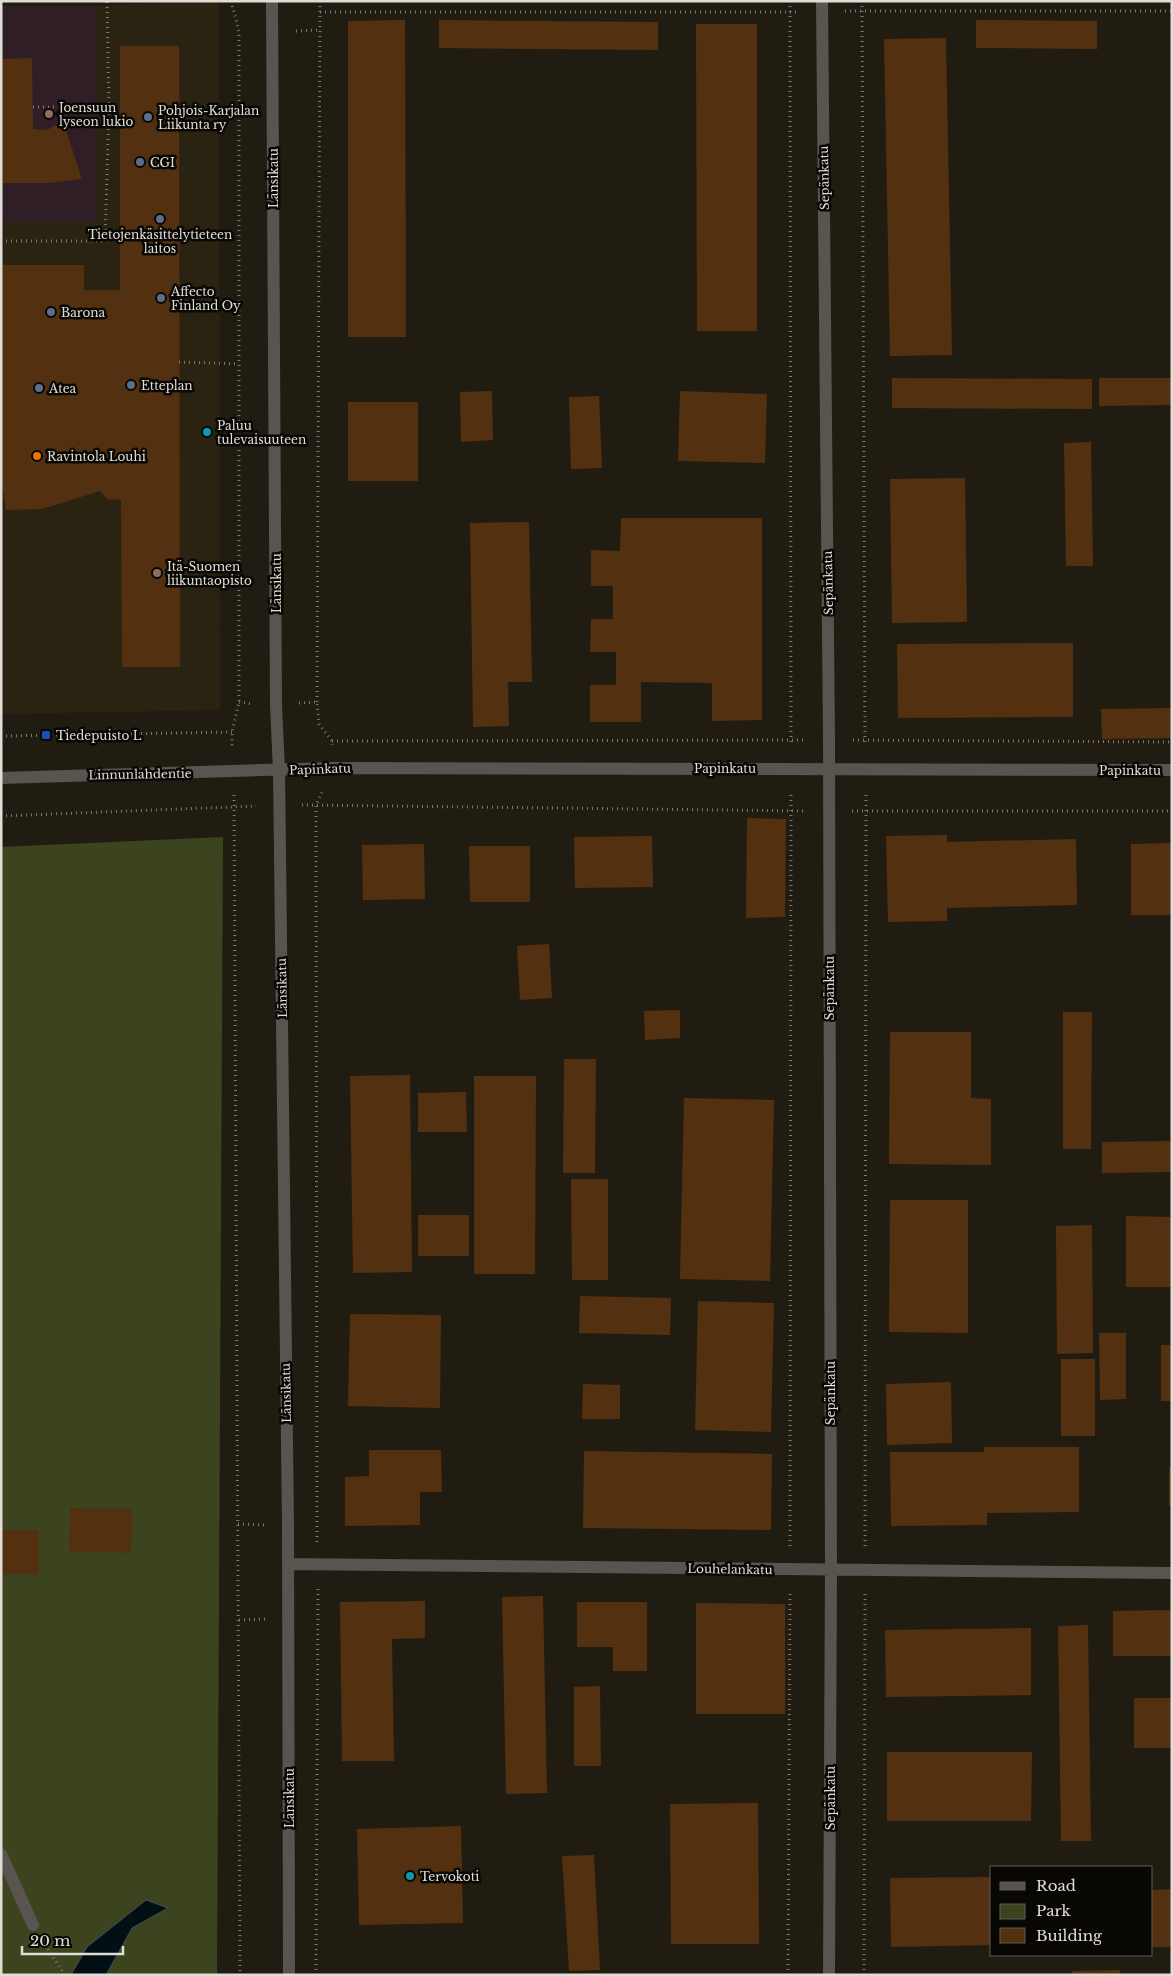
<svg xmlns="http://www.w3.org/2000/svg" width="1173" height="1976" viewBox="0 0 1173 1976" font-family="'Libre Baskerville',serif">
<rect width="100%" height="100%" fill="#211c12"/>
<!-- built -->
<path fill="#2b2312" d="M 187,1 L 219,1 L 220,710 L 1,714 L 1,222 L 96,222 L 96,6 Z"/>
<!-- education -->
<path fill="#301e26" d="M 1,6 L 96,6 L 96,222 L 1,222 Z"/>
<!-- green -->
<path fill="#3c441f" d="M 223,837 L 217,1975 L 1,1975 L 1,847 Z"/>
<!-- water -->
<path fill="#021016" stroke="#454e50" d="M 146,1900 L 168,1908 L 132,1928 L 106,1975 L 71,1975 L 87,1947 Z"/>
<!-- building -->
<path fill="#533110" d="M 405,20 L 406,337 L 348,337 L 348,21 Z
M 439,20 L 658,22 L 658,50 L 439,48 Z
M 976,20 L 1097,21 L 1097,49 L 976,48 Z
M 696,24 L 757,24 L 757,331 L 697,331 Z
M 946,38 L 952,355 L 890,356 L 884,39 Z
M 120,46 L 179,46 L 180,667 L 122,667 L 121,500 L 107,499 L 100,491 L 42,509 L 6,510 L 3,489 L 1,489 L 1,265 L 84,265 L 84,290 L 120,290 Z
M 32,58 L 33,129 L 47,130 L 63,121 L 82,179 L 49,183 L 1,183 L 1,59 Z
M 892,378 L 1092,379 L 1092,409 L 892,408 Z
M 1099,378 L 1172,378 L 1172,405 L 1099,406 Z
M 492,391 L 493,440 L 461,442 L 460,392 Z
M 680,391 L 767,394 L 765,463 L 678,461 Z
M 599,396 L 602,468 L 571,469 L 569,397 Z
M 348,402 L 418,402 L 418,481 L 348,481 Z
M 1091,442 L 1093,566 L 1066,566 L 1064,443 Z
M 965,478 L 967,622 L 892,623 L 890,479 Z
M 621,518 L 762,518 L 762,720 L 712,721 L 712,683 L 641,682 L 641,722 L 590,722 L 590,685 L 616,685 L 616,652 L 590,652 L 591,619 L 613,619 L 613,586 L 591,586 L 591,550 L 620,551 Z
M 529,522 L 532,682 L 508,682 L 509,726 L 473,727 L 470,523 Z
M 1073,643 L 1073,717 L 898,718 L 897,644 Z
M 1172,708 L 1172,738 L 1102,739 L 1101,709 Z
M 747,818 L 786,819 L 785,917 L 746,918 Z
M 947,835 L 947,842 L 1076,839 L 1077,905 L 947,908 L 947,921 L 888,922 L 886,836 Z
M 652,836 L 653,887 L 575,888 L 574,837 Z
M 1172,843 L 1172,915 L 1131,915 L 1131,844 Z
M 424,844 L 425,899 L 363,900 L 362,845 Z
M 469,846 L 530,846 L 530,902 L 470,902 Z
M 549,944 L 552,998 L 520,1000 L 517,946 Z
M 680,1010 L 680,1038 L 645,1040 L 644,1011 Z
M 1063,1012 L 1092,1012 L 1091,1149 L 1063,1149 Z
M 890,1032 L 971,1032 L 971,1098 L 991,1099 L 991,1165 L 889,1164 Z
M 564,1059 L 596,1059 L 595,1173 L 563,1173 Z
M 410,1075 L 412,1272 L 353,1273 L 350,1076 Z
M 474,1076 L 536,1076 L 535,1274 L 474,1274 Z
M 466,1092 L 467,1132 L 418,1132 L 418,1093 Z
M 684,1098 L 774,1100 L 770,1281 L 680,1279 Z
M 1172,1141 L 1172,1172 L 1102,1173 L 1102,1142 Z
M 571,1179 L 608,1179 L 608,1280 L 572,1280 Z
M 890,1200 L 968,1200 L 968,1333 L 889,1332 Z
M 418,1215 L 469,1215 L 469,1256 L 418,1256 Z
M 1126,1216 L 1172,1217 L 1172,1287 L 1126,1287 Z
M 1092,1225 L 1093,1353 L 1057,1354 L 1056,1226 Z
M 580,1296 L 671,1298 L 670,1335 L 579,1333 Z
M 698,1301 L 774,1303 L 771,1432 L 695,1430 Z
M 350,1314 L 441,1315 L 440,1408 L 348,1406 Z
M 1099,1333 L 1126,1333 L 1126,1399 L 1100,1400 Z
M 1161,1345 L 1172,1345 L 1172,1401 L 1161,1401 Z
M 1061,1359 L 1095,1359 L 1095,1436 L 1061,1436 Z
M 951,1382 L 952,1443 L 887,1445 L 886,1384 Z
M 583,1384 L 620,1385 L 620,1419 L 582,1419 Z
M 984,1447 L 1079,1447 L 1079,1512 L 987,1513 L 987,1525 L 891,1526 L 890,1452 L 984,1452 Z
M 369,1450 L 441,1450 L 442,1492 L 420,1492 L 420,1525 L 345,1526 L 345,1477 L 369,1476 Z
M 584,1451 L 772,1454 L 771,1530 L 583,1528 Z
M 1169,1467 L 1172,1467 L 1172,1506 L 1169,1506 Z
M 70,1508 L 132,1509 L 131,1553 L 69,1551 Z
M 1,1530 L 39,1530 L 39,1575 L 1,1574 Z
M 543,1596 L 547,1793 L 506,1794 L 502,1597 Z
M 425,1601 L 425,1638 L 392,1639 L 394,1761 L 342,1761 L 340,1602 Z
M 577,1602 L 647,1602 L 647,1671 L 613,1671 L 613,1647 L 577,1647 Z
M 696,1603 L 785,1604 L 785,1714 L 696,1714 Z
M 1172,1610 L 1172,1656 L 1113,1656 L 1113,1611 Z
M 1088,1625 L 1091,1841 L 1061,1841 L 1058,1626 Z
M 1031,1628 L 1031,1695 L 886,1697 L 885,1630 Z
M 600,1686 L 601,1766 L 574,1766 L 574,1687 Z
M 1134,1698 L 1172,1698 L 1172,1748 L 1134,1748 Z
M 887,1752 L 1032,1752 L 1031,1821 L 887,1821 Z
M 758,1803 L 759,1944 L 671,1944 L 670,1804 Z
M 461,1826 L 463,1923 L 359,1925 L 357,1829 Z
M 594,1855 L 600,1970 L 569,1971 L 562,1856 Z
M 992,1877 L 992,1945 L 891,1947 L 890,1878 Z
M 1172,1889 L 1172,1947 L 1152,1947 L 1152,1890 Z
M 1120,1970 L 1120,1975 L 1072,1975 L 1072,1971 Z"/>
<g fill="none" stroke-linecap="round" stroke-linejoin="round">
<!-- path -->
<path stroke="#7d7971" stroke-width="3" stroke-dasharray="1 4" stroke-linecap="butt" d="M 231,1 L 239,31 L 239,702 L 232,732 L 232,747
M 790,1 L 791,746
M 862,1 L 865,746
M 845,11 L 1172,11
M 320,12 L 799,12
M 296,31 L 320,30
M 33,107 L 109,107 L 107,1
M 1,241 L 105,241 L 109,107
M 179,362 L 239,364
M 239,702 L 253,704
M 317,702 L 320,1
M 299,703 L 317,702 L 319,724 L 332,741 L 332,745
M 1,736 L 232,732
M 853,740 L 1172,742
M 332,741 L 806,740
M 234,795 L 240,1975
M 302,805 L 806,811
M 852,811 L 1172,811
M 1,816 L 256,806
M 238,1524 L 265,1525
M 317,1542 L 316,805 L 322,792
M 790,1546 L 791,792
M 865,1546 L 866,792
M 239,1620 L 266,1619
M 45,1945 L 65,1975
M 316,1975 L 318,1588
M 788,1975 L 790,1592
M 864,1975 L 865,1594"/>
<!-- service -->
<path stroke="#595450" stroke-width="12" d="M 1,1854 L 33,1925"/>
<!-- minor -->
<path stroke="#595450" stroke-width="12" d="M 822,1 L 829,739 L 831,1571 L 829,1975
M 279,770 L 288,1525 L 289,1975
M 288,1564 L 1172,1573"/>
<!-- tertiary -->
<path stroke="#595450" stroke-width="12" d="M 272,1 L 276,705 L 279,770
M 1,778 L 332,768 L 1172,770"/>
</g>
<!-- markers -->
<g fill="#8d6e63" stroke="#090704" stroke-width="2">
<circle cx="49" cy="114" r="5"/>
<circle cx="157" cy="573" r="5"/>
</g>
<g fill="#5c6f8a" stroke="#090704" stroke-width="2">
<circle cx="148" cy="117" r="5"/>
<circle cx="140" cy="162" r="5"/>
<circle cx="160" cy="219" r="5"/>
<circle cx="161" cy="298" r="5"/>
<circle cx="51" cy="312" r="5"/>
<circle cx="131" cy="385" r="5"/>
<circle cx="39" cy="388" r="5"/>
</g>
<g fill="#0f9aa8" stroke="#090704" stroke-width="2">
<circle cx="207" cy="432" r="5"/>
<circle cx="410" cy="1876" r="5"/>
</g>
<circle fill="#e8710a" stroke="#090704" stroke-width="2" cx="37" cy="456" r="5"/>
<rect fill="#1a4fb4" stroke="#090704" stroke-width="2" x="41" y="730" width="10" height="10" rx="2.5"/>
<g text-anchor="middle" dominant-baseline="central" stroke-width="5" stroke-linejoin="round" paint-order="stroke">
<!-- poi labels -->
<g font-size="12" fill="#e0ddd6" stroke="#090704" text-anchor="start">
<text x="59" y="107">Joensuun<tspan x="59" dy="14">lyseon lukio</tspan></text>
<text x="158" y="110">Pohjois-Karjalan<tspan x="158" dy="14">Liikunta ry</tspan></text>
<text x="150" y="162">CGI</text>
<text x="160" y="234" text-anchor="middle">Tietojenkäsittelytieteen<tspan x="160" dy="14">laitos</tspan></text>
<text x="171" y="291">Affecto<tspan x="171" dy="14">Finland Oy</tspan></text>
<text x="61" y="312">Barona</text>
<text x="141" y="385">Etteplan</text>
<text x="49" y="388">Atea</text>
<text x="217" y="425">Paluu<tspan x="217" dy="14">tulevaisuuteen</tspan></text>
<text x="47" y="456">Ravintola Louhi</text>
<text x="167" y="566">Itä-Suomen<tspan x="167" dy="14">liikuntaopisto</tspan></text>
<text x="56" y="735">Tiedepuisto L</text>
<text x="420" y="1876">Tervokoti</text>
</g>
<!-- street labels -->
<g font-size="12" fill="#e0ddd6" stroke="#090704">
<text transform="translate(273 178) rotate(-90)">Länsikatu</text>
<text transform="translate(824 178) rotate(-91)">Sepänkatu</text>
<text transform="translate(276 583) rotate(-90)">Länsikatu</text>
<text transform="translate(828 583) rotate(-91)">Sepänkatu</text>
<text x="725" y="768">Papinkatu</text>
<text transform="translate(320 769) rotate(-2)">Papinkatu</text>
<text x="1130" y="770">Papinkatu</text>
<text transform="translate(140 774) rotate(-1)">Linnunlahdentie</text>
<text transform="translate(282 988) rotate(-91)">Länsikatu</text>
<text transform="translate(829 988) rotate(-90)">Sepänkatu</text>
<text transform="translate(286 1393) rotate(-91)">Länsikatu</text>
<text transform="translate(830 1393) rotate(-90)">Sepänkatu</text>
<text transform="translate(730 1569) rotate(1)">Louhelankatu</text>
<text transform="translate(289 1798) rotate(-90)">Länsikatu</text>
<text transform="translate(830 1798) rotate(-90)">Sepänkatu</text>
</g>
</g>
<!-- border -->
<rect width="1173" height="1976" fill="none" stroke="#e0ddd6" stroke-width="5"/>
<!-- legend -->
<rect x="990" y="1866" width="162" height="90" fill="#090704" stroke="#5f5d58"/>
<rect x="1000" y="1882" width="25" height="8" fill="#595450" stroke="#5f5d58"/>
<text x="1036" y="1891" font-size="15" fill="#e0ddd6">Road</text>
<rect x="1000" y="1904" width="25" height="15" fill="#3c441f" stroke="#5f5d58"/>
<text x="1036" y="1916" font-size="15" fill="#e0ddd6">Park</text>
<rect x="1000" y="1928" width="25" height="15" fill="#533110" stroke="#5f5d58"/>
<text x="1036" y="1941" font-size="15" fill="#e0ddd6">Building</text>
<!-- scale -->
<path d="M22 1946v8h101v-8" fill="none" stroke="#e0ddd6" stroke-width="2.5"/>
<text x="30" y="1946" font-size="15" fill="#e0ddd6" stroke="#090704" stroke-width="4" paint-order="stroke">20 m</text>
</svg>
